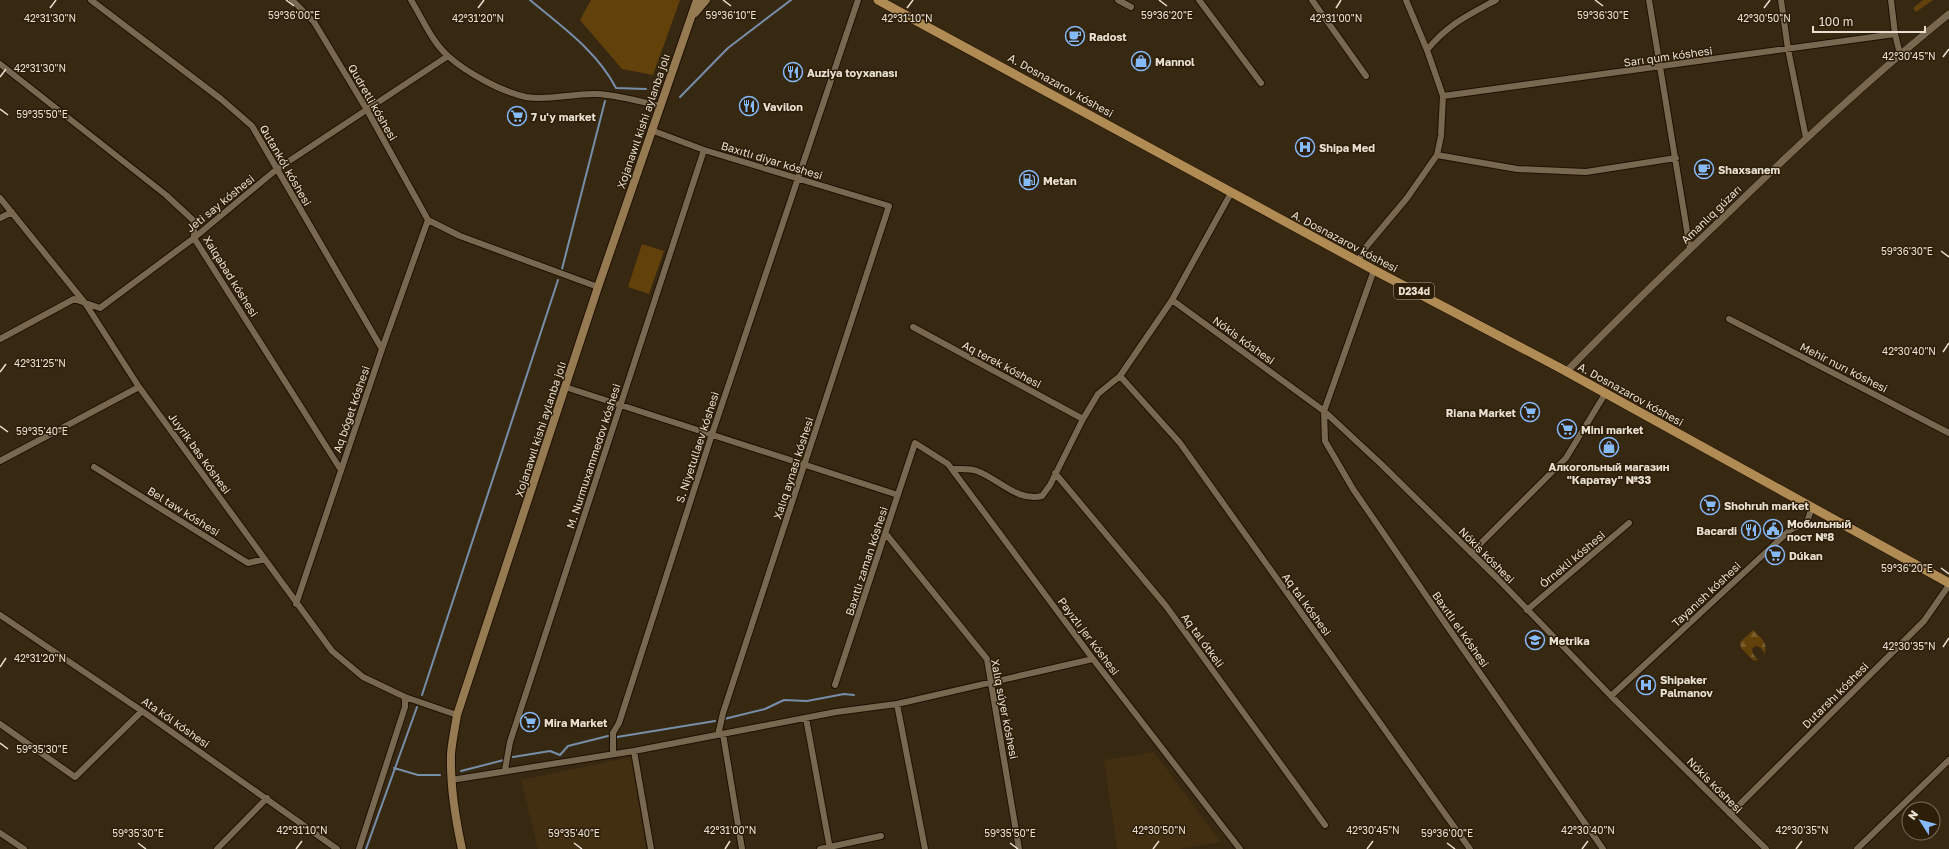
<svg xmlns="http://www.w3.org/2000/svg" width="1949" height="849" viewBox="0 0 1949 849" font-family="'Golos Text',sans-serif">
<defs>
<pattern id="forest-firs" width="22" height="20" patternUnits="userSpaceOnUse"><rect width="22" height="20" fill="#62420a"/><path d="M5 1l3.5 6h-7zM16 11l3.5 6h-7z" fill="#785d2d"/></pattern>
</defs>
<rect width="100%" height="100%" fill="#372812"/>
<!-- built -->
<path fill="#422f12" d="M 1154,752 L 1221,842 L 1179,849 L 1117,849 L 1104,760 Z
M 631,757 L 646,849 L 538,849 L 521,780 Z"/>
<!-- grass -->
<path fill="#62420a" d="M 591,0 L 680,0 L 653,75 L 622,69 L 580,20 Z
M 1923,0 L 1933,0 L 1916,12 L 1913,8 Z
M 642,244 L 664,251 L 649,294 L 628,287 Z"/>
<!-- forest -->
<path fill="url(#forest-firs)" d="M 1753,630 C 1761,638 1768,642 1765,654 L 1760,647 L 1755,646 L 1752,649 L 1753,654 L 1758,660 L 1754,661 L 1741,648 L 1740,642 Z"/>
<g fill="none" stroke-linecap="round" stroke-linejoin="round">
<!-- stream -->
<path stroke="#768eaa" stroke-width="2" d="M 530,0 C 561,26 597,51 616,88 L 646,89
M 680,97 L 728,48 L 791,0
M 562,269 L 605,101
M 422,695 L 558,280
M 724,719 L 765,709 L 784,700 L 807,701 L 844,694 L 854,695
M 617,737 L 715,721
M 513,757 L 550,751 L 560,755 L 568,746 L 608,736
M 394,768 L 418,775 L 440,775
M 461,771 L 504,760
M 366,849 L 417,707"/>
<defs>
<path id="minor" d="M 91,0 L 221,99 L 252,126 L 382,349
M 292,0 L 314,22 L 367,110 L 428,220
M 411,0 C 422,18 432,42 448,56 C 467,73 502,92 526,97 C 548,101 574,93 596,94 C 618,95 639,101 659,106
M 1118,0 L 1131,7
M 1199,0 L 1261,83
M 1312,0 L 1366,76
M 1649,0 L 1690,249
M 1781,0 L 1788,49 L 1806,138
M 1891,0 L 1895,34 L 1900,54
M 1427,50 C 1447,25 1468,15 1496,0
M 0,64 L 166,195 L 194,221 L 194,238 L 341,470
M 1443,96 L 1895,34
M 651,130 L 704,150 L 889,206 L 723,713 L 718,735
M 1437,155 L 1517,169 L 1586,172 L 1676,158
M 0,198 L 85,303 L 139,387 L 332,651 L 363,677 L 405,697 L 457,715
M 0,218 L 12,212
M 428,220 L 460,236 L 598,287
M 1358,261 L 1366,247 L 1407,198 L 1437,155 L 1441,136 L 1443,96 L 1427,50 L 1406,0
M 1374,270 L 1324,411 L 1325,441 L 1353,489 L 1447,626 L 1603,849
M 1172,300 L 1324,411 L 1382,465 L 1497,578 L 1611,696 L 1766,849
M 1729,319 L 1949,433
M 913,327 L 1083,419
M 0,339 L 74,299 L 100,308 L 194,238 L 277,169 L 448,56
M 1120,376 L 1180,443 L 1470,849
M 565,387 L 898,495
M 0,461 L 139,387
M 94,467 L 248,563 L 265,559
M 952,469 C 960,469 970,468 977,471 C 999,479 1017,502 1042,496 L 1050,485 L 1083,419 L 1098,394 L 1120,376 L 1172,300 L 1231,193
M 1055,473 L 1166,606 L 1325,825
M 886,534 L 987,659 L 1019,849
M 1471,553 L 1566,458 L 1605,394
M 296,604 L 382,349 L 428,220
M 1527,610 L 1629,523
M 0,615 L 142,711 L 337,849
M 835,685 L 915,443 L 948,464 L 1093,659 L 1240,849
M 1611,696 L 1790,530 L 1807,522 L 1812,507
M 897,704 L 925,849
M 806,718 L 830,849
M 0,724 L 75,777 L 142,711
M 723,734 L 742,849
M 634,751 L 651,849
M 613,754 L 613,733 L 619,723 L 712,434 L 858,0
M 505,770 L 510,742 L 704,150
M 451,780 L 634,751 L 836,712 L 897,704 L 1093,659
M 1730,814 L 1924,621 L 1949,585
M 0,833 L 24,849
M 217,849 L 267,798
M 359,849 L 405,707 L 405,697
M 820,849 L 881,836
M 1857,849 L 1949,760"/>
<path id="tertiary" d="M 1566,372 C 1618,318 1672,266 1726,215 C 1798,145 1871,77 1949,14"/>
<path id="secondary" d="M 695,13 L 706,0
M 462,849 C 455,817 450,787 451,754 C 452,741 455,728 457,715 L 598,287 L 697,0"/>
<path id="primary" d="M 878,0 L 1374,270 L 1560,368 L 1949,583"/>
</defs>
<!-- minor casing -->
<use href="#minor" stroke="#1e1000" stroke-width="8"/>
<!-- tertiary casing -->
<use href="#tertiary" stroke="#1e1000" stroke-width="8"/>
<!-- secondary casing -->
<use href="#secondary" stroke="#1e1000" stroke-width="10"/>
<!-- primary casing -->
<use href="#primary" stroke="#1e1000" stroke-width="10"/>
<!-- minor -->
<use href="#minor" stroke="#796850" stroke-width="6"/>
<!-- tertiary -->
<use href="#tertiary" stroke="#796850" stroke-width="7"/>
<!-- secondary -->
<use href="#secondary" stroke="#957a52" stroke-width="8"/>
<!-- primary -->
<use href="#primary" stroke="#b18b54" stroke-width="9"/>
</g>
<!-- ticks -->
<path fill="none" stroke="#e9e0d2" stroke-width="1.5" d="M 286,0 L 294,6M 723,0 L 731,6M 1159,0 L 1167,6M 1595,0 L 1603,6M 50,8 L 56,0M 478,8 L 484,0M 907,8 L 913,0M 1336,8 L 1341,0M 1764,8 L 1770,0M 1943,57 L 1949,49M 0,77 L 6,69M 0,109 L 8,115M 1941,251 L 1949,257M 1943,352 L 1949,343M 0,372 L 6,364M 0,426 L 8,432M 1941,568 L 1949,574M 1943,647 L 1949,638M 0,667 L 6,658M 0,743 L 8,749M 138,843 L 146,849M 574,843 L 582,849M 1010,843 L 1018,849M 1447,843 L 1455,849M 296,849 L 302,841M 725,849 L 730,841M 1153,849 L 1159,841M 1367,849 L 1373,841M 1582,849 L 1588,841M 1796,849 L 1802,841"/>
<!-- icons -->
<defs>
<symbol id="cafe-ring" viewBox="-11 -11 22 22"><circle r="9.5" fill="#2d1e08" stroke="#86bbfb" stroke-width="1.5"/><path d="M-5.5-4.5H6V0H3Q3 3.5 0 3.5H-2.5Q-5.5 3.5-5.5 0ZM3-3.2v2h1.7v-2ZM-6 4.5H4V6H-6Z" fill="#86bbfb"/></symbol>
<symbol id="shop-ring" viewBox="-11 -11 22 22"><circle r="9.5" fill="#2d1e08" stroke="#86bbfb" stroke-width="1.5"/><path d="M-5-2.5h2.3a2.7 3.5 0 0 1 5.4 0H5L5.5 6h-11ZM-1.5-2.5h3a1.5 2.3 0 0 0-3 0Z" fill="#86bbfb"/></symbol>
<symbol id="restaurant-ring" viewBox="-11 -11 22 22"><circle r="9.5" fill="#2d1e08" stroke="#86bbfb" stroke-width="1.5"/><path d="M-5-6h1v4h1v-4h1v4h1v-4h1v5L-1.5 .5V6h-2V.5L-5-1ZM5-6V6H3V1.5H1.5Q1.5-4 5-6Z" fill="#86bbfb"/></symbol>
<symbol id="supermarket-ring" viewBox="-11 -11 22 22"><circle r="9.5" fill="#2d1e08" stroke="#86bbfb" stroke-width="1.5"/><path d="M-6-5.5h2.5l.6 2H6L4.5 2H-2.5L-4.4-4H-6ZM-1.5 3.2a1.3 1.3 0 1 0 .1 0ZM3 3.2a1.3 1.3 0 1 0 .1 0Z" fill="#86bbfb"/></symbol>
<symbol id="hospital-ring" viewBox="-11 -11 22 22"><circle r="9.5" fill="#2d1e08" stroke="#86bbfb" stroke-width="1.5"/><path d="M-5-5h3v3.5h4V-5h3V5h-3V1.5h-4V5h-3Z" fill="#86bbfb"/></symbol>
<symbol id="fuel-ring" viewBox="-11 -11 22 22"><circle r="9.5" fill="#2d1e08" stroke="#86bbfb" stroke-width="1.5"/><path d="M-5.5-6h7V0h2V4h1.3V-2.5L3-4.5l.8-.8L6-3V5H2.5V1h-1V6h-7ZM-4.2-4.7v3.2H.2V-4.7Z" fill="#86bbfb"/></symbol>
<symbol id="civic-ring" viewBox="-11 -11 22 22"><circle r="9.5" fill="#2d1e08" stroke="#86bbfb" stroke-width="1.5"/><path d="M-.6-6.5H3V-4.5H.6V-3L4-1V1h2V6H-6V1h2V-1L-.6-3ZM-1.2 2.5V6h2.4V2.5Z" fill="#86bbfb"/></symbol>
<symbol id="school-ring" viewBox="-11 -11 22 22"><circle r="9.5" fill="#2d1e08" stroke="#86bbfb" stroke-width="1.5"/><path d="M0-5L7-2L0 1L-7-2ZM-4 1L0 2.5L4 1V4Q0 6-4 4Z" fill="#86bbfb"/></symbol>
</defs>
<g fill-rule="evenodd">
<use href="#cafe-ring" x="1064" y="25" width="22" height="22"/>
<use href="#shop-ring" x="1130" y="50" width="22" height="22"/>
<use href="#restaurant-ring" x="782" y="61" width="22" height="22"/>
<use href="#restaurant-ring" x="738" y="95" width="22" height="22"/>
<use href="#supermarket-ring" x="506" y="105" width="22" height="22"/>
<use href="#hospital-ring" x="1294" y="136" width="22" height="22"/>
<use href="#cafe-ring" x="1693" y="158" width="22" height="22"/>
<use href="#fuel-ring" x="1018" y="169" width="22" height="22"/>
<use href="#supermarket-ring" x="1519" y="401" width="22" height="22"/>
<use href="#supermarket-ring" x="1556" y="418" width="22" height="22"/>
<use href="#shop-ring" x="1598" y="436" width="22" height="22"/>
<use href="#supermarket-ring" x="1699" y="494" width="22" height="22"/>
<use href="#civic-ring" x="1762" y="518" width="22" height="22"/>
<use href="#restaurant-ring" x="1740" y="519" width="22" height="22"/>
<use href="#supermarket-ring" x="1764" y="544" width="22" height="22"/>
<use href="#school-ring" x="1524" y="629" width="22" height="22"/>
<use href="#hospital-ring" x="1635" y="674" width="22" height="22"/>
<use href="#supermarket-ring" x="519" y="711" width="22" height="22"/>
</g>
<g text-anchor="middle" dominant-baseline="central" stroke-width="3" stroke-linejoin="round" paint-order="stroke">
<!-- shield labels -->
<rect fill="#2d1e08" stroke="#b1a695" stroke-width="1" x="1394" y="283" width="40" height="16" rx="3"/>
<g font-size="10" font-weight="bold" fill="#e9e0d2">
<text x="1414" y="291">D234d</text>
</g>
<!-- poi labels -->
<g font-size="11" font-weight="bold" fill="#e9e0d2" stroke="#2d1e08" text-anchor="start">
<text x="1089" y="36">Radost</text>
<text x="1155" y="61">Mannol</text>
<text x="807" y="72">Auziya toyxanası</text>
<text x="763" y="106">Vavilon</text>
<text x="531" y="116">7 u'y market</text>
<text x="1319" y="147">Shipa Med</text>
<text x="1718" y="169">Shaxsanem</text>
<text x="1043" y="180">Metan</text>
<text x="1516" y="412" text-anchor="end">Riana Market</text>
<text x="1581" y="429">Mini market</text>
<text x="1609" y="466" text-anchor="middle">Алкогольный магазин<tspan x="1609" dy="13">"Каратау" №33</tspan></text>
<text x="1724" y="505">Shohruh market</text>
<text x="1787" y="523">Мобильный<tspan x="1787" dy="13">пост №8</tspan></text>
<text x="1737" y="530" text-anchor="end">Bacardi</text>
<text x="1789" y="555">Dúkan</text>
<text x="1549" y="640">Metrika</text>
<text x="1660" y="679">Shipaker<tspan x="1660" dy="13">Palmanov</tspan></text>
<text x="544" y="722">Mira Market</text>
</g>
<!-- street labels -->
<g font-size="11" fill="#e9e0d2" stroke="#2d1e08">
<text transform="translate(1668 56) rotate(-8)">Sarı qum kóshesi</text>
<text transform="translate(1061 85) rotate(29)">A. Dosnazarov kóshesi</text>
<text transform="translate(373 102) rotate(60)">Qudretli kóshesi</text>
<text transform="translate(643 121) rotate(-71)">Xojanawıl kishi aylanba jolı</text>
<text transform="translate(772 160) rotate(17)">Baxıtlı diyar kóshesi</text>
<text transform="translate(286 165) rotate(60)">Qutankól kóshesi</text>
<text transform="translate(220 203) rotate(-39)">Jeti say kóshesi</text>
<text transform="translate(1711 214) rotate(-44)">Amanlıq gúzarı</text>
<text transform="translate(1345 241) rotate(28)">A. Dosnazarov kóshesi</text>
<text transform="translate(231 276) rotate(58)">Xalqabad kóshesi</text>
<text transform="translate(1244 340) rotate(36)">Nókis kóshesi</text>
<text transform="translate(1002 364) rotate(28)">Aq terek kóshesi</text>
<text transform="translate(1844 367) rotate(27)">Mehir nurı kóshesi</text>
<text transform="translate(1631 394) rotate(29)">A. Dosnazarov kóshesi</text>
<text transform="translate(351 409) rotate(-71)">Aq bóget kóshesi</text>
<text transform="translate(540 429) rotate(-72)">Xojanawıl kishi aylanba jolı</text>
<text transform="translate(697 447) rotate(-72)">S. Niyetullaev kóshesi</text>
<text transform="translate(200 453) rotate(54)">Juyrik bas kóshesi</text>
<text transform="translate(593 456) rotate(-72)">M. Nurmuxammedov kóshesi</text>
<text transform="translate(793 468) rotate(-72)">Xalıq aynası kóshesi</text>
<text transform="translate(184 511) rotate(32)">Bel taw kóshesi</text>
<text transform="translate(1487 555) rotate(45)">Nókis kóshesi</text>
<text transform="translate(1572 559) rotate(-40)">Órnekli kóshesi</text>
<text transform="translate(866 561) rotate(-72)">Baxıtlı zaman kóshesi</text>
<text transform="translate(1706 594) rotate(-43)">Tayanısh kóshesi</text>
<text transform="translate(1307 604) rotate(54)">Aq tal kóshesi</text>
<text transform="translate(1461 629) rotate(55)">Baxıtlı el kóshesi</text>
<text transform="translate(1089 636) rotate(53)">Payızlı jer kóshesi</text>
<text transform="translate(1203 640) rotate(54)">Aq tal ótkeli</text>
<text transform="translate(1835 695) rotate(-45)">Dutarshı kóshesi</text>
<text transform="translate(1005 709) rotate(79)">Xalıq súyer kóshesi</text>
<text transform="translate(176 722) rotate(35)">Ata kól kóshesi</text>
<text transform="translate(1715 785) rotate(45)">Nókis kóshesi</text>
</g>
</g>
<g font-size="10" text-anchor="middle" fill="#e9e0d2" stroke="#2d1e08" stroke-width="3" stroke-linejoin="round" paint-order="stroke">
<text x="1603" y="19">59°36'30"E</text>
<text x="294" y="19">59°36'00"E</text>
<text x="731" y="19">59°36'10"E</text>
<text x="1167" y="19">59°36'20"E</text>
<text x="50" y="22">42°31'30"N</text>
<text x="478" y="22">42°31'20"N</text>
<text x="907" y="22">42°31'10"N</text>
<text x="1336" y="22">42°31'00"N</text>
<text x="1764" y="22">42°30'50"N</text>
<text x="1909" y="60">42°30'45"N</text>
<text x="40" y="72">42°31'30"N</text>
<text x="42" y="118">59°35'50"E</text>
<text x="1907" y="255">59°36'30"E</text>
<text x="1909" y="355">42°30'40"N</text>
<text x="40" y="367">42°31'25"N</text>
<text x="42" y="435">59°35'40"E</text>
<text x="1907" y="572">59°36'20"E</text>
<text x="1909" y="650">42°30'35"N</text>
<text x="40" y="662">42°31'20"N</text>
<text x="42" y="753">59°35'30"E</text>
<text x="302" y="834">42°31'10"N</text>
<text x="730" y="834">42°31'00"N</text>
<text x="1159" y="834">42°30'50"N</text>
<text x="1373" y="834">42°30'45"N</text>
<text x="1588" y="834">42°30'40"N</text>
<text x="1802" y="834">42°30'35"N</text>
<text x="138" y="837">59°35'30"E</text>
<text x="574" y="837">59°35'40"E</text>
<text x="1010" y="837">59°35'50"E</text>
<text x="1447" y="837">59°36'00"E</text>
</g>
<!-- north arrow -->
<g transform="translate(1921 821) rotate(306)"><circle r="19" fill="#2d1e08" stroke="#786c59"/>
<path d="M0-3L7 15L0 10L-7 15Z" fill="#86bbfb"/>
<text y="-6" font-size="11" font-weight="bold" text-anchor="middle" fill="#e9e0d2">N</text>
</g>
<!-- scale -->
<path d="M1813 26v6h112v-6" fill="none" stroke="#e9e0d2" stroke-width="2"/>
<text x="1819" y="26" font-size="12" fill="#e9e0d2" stroke="#2d1e08" stroke-width="3" paint-order="stroke">100 m</text>
</svg>
